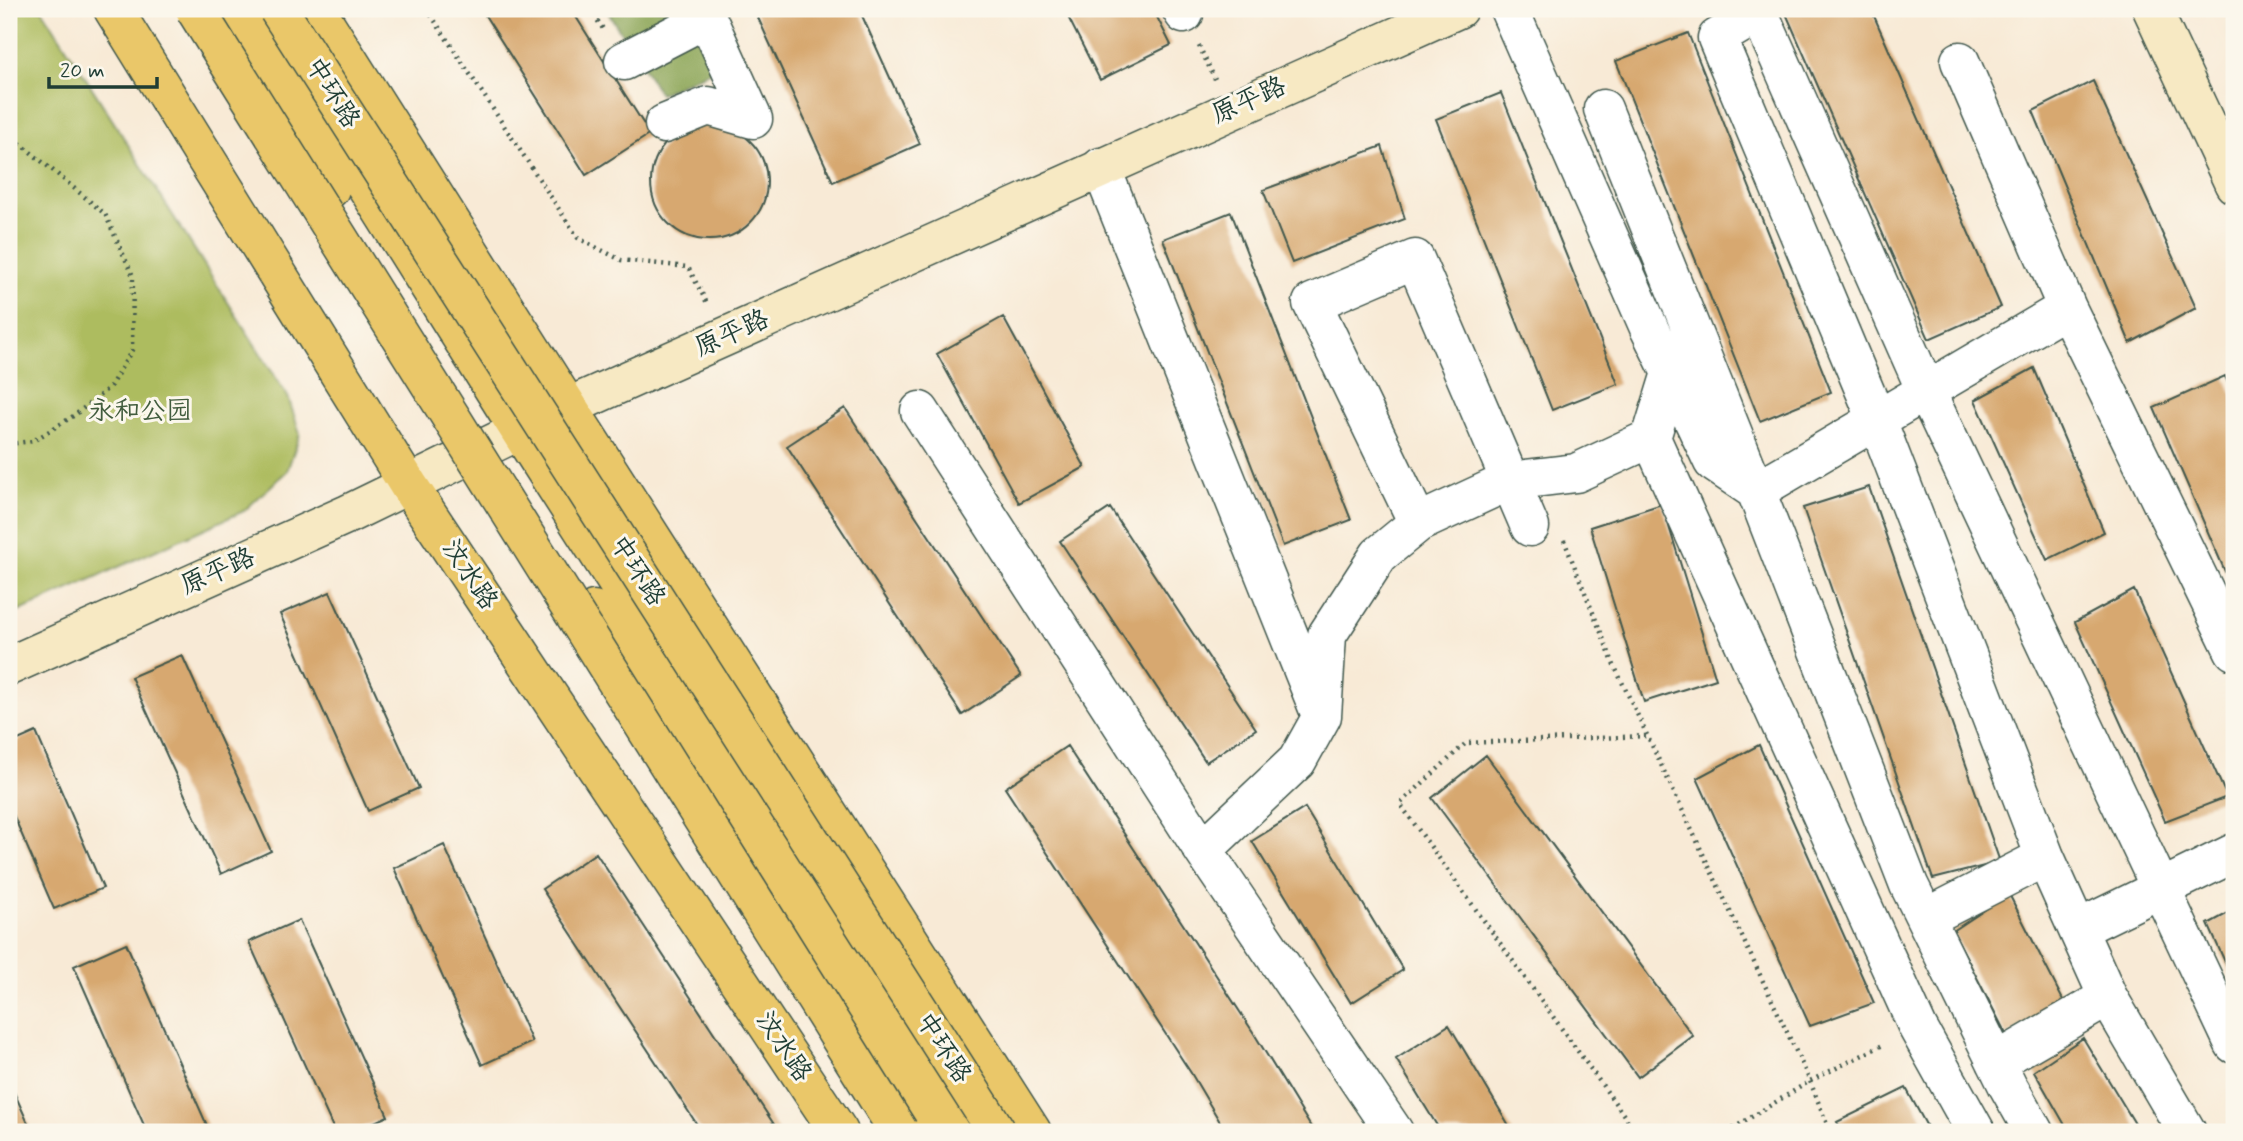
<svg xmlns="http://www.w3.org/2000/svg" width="2243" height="1141" viewBox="0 0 2243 1141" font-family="Mynerve,'LXGW WenKai TC',sans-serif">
<rect width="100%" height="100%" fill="#fbf7ec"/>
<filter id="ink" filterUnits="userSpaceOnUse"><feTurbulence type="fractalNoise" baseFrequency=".0143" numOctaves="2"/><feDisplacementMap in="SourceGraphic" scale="14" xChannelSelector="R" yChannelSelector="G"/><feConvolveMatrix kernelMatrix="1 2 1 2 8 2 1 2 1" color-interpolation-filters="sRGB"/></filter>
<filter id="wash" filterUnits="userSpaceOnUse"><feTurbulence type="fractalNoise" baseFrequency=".00686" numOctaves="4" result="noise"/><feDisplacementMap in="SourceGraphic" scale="28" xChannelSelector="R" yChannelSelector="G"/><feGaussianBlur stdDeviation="1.57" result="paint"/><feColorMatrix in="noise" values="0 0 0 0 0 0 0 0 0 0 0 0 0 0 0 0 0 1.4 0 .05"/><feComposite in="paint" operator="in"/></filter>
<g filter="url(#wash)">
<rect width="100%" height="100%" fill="#f8ead6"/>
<!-- green -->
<path fill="#adbc5e" stroke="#667c49" stroke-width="2" d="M 9,9 L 42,9 L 288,397 L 300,434 L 287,471 L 244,511 L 9,616 Z"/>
<!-- forest -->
<path fill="#8aa455" stroke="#547044" stroke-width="2" d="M 606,9 L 688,9 L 715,69 L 660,94 Z"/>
<g id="blocks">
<!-- building -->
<path fill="#d7a86f" d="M 481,9 L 571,9 L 650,134 L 586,175 Z
M 754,9 L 859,9 L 920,144 L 833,182 Z
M 1064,9 L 1153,9 L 1171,45 L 1100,80 Z
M 1784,9 L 1871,9 L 2001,307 L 1929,339 Z
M 1688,33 L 1831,392 L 1760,421 L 1616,61 Z
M 2093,81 L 2196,308 L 2130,343 L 2033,111 Z
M 1501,93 L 1618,384 L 1552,410 L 1436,119 Z
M651 182a58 58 0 1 1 116 0a58 58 0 1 1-116 0Z
M 1382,146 L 1405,219 L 1292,263 L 1263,190 Z
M 1231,212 L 1351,520 L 1283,546 L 1163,239 Z
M 1003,317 L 1085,467 L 1019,503 L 937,354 Z
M 2034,368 L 2104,532 L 2047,560 L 1975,400 Z
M 2225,376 L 2234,397 L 2234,592 L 2154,408 Z
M 845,408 L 1021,676 L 962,715 L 787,446 Z
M 1869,487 L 2000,862 L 1933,879 L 1803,508 Z
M 1662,504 L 1716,679 L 1644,702 L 1590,527 Z
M 1110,508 L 1256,729 L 1206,762 L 1060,541 Z
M 2134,590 L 2227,797 L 2165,821 L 2075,622 Z
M 330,592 L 419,788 L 368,811 L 280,614 Z
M 182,655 L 271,851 L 221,874 L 131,677 Z
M 36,732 L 103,888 L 54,909 L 9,805 L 9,744 Z
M 1759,745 L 1874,1003 L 1810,1026 L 1697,778 Z
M 1067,746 L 1253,1032 L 1314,1132 L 1226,1132 L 1191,1073 L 1005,788 Z
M 1486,755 L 1693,1036 L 1638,1077 L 1432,798 Z
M 1305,808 L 1403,970 L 1351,1003 L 1252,841 Z
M 444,845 L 532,1042 L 482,1065 L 394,868 Z
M 596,853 L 779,1132 L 702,1132 L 542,889 Z
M 2009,894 L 2064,1002 L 2007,1036 L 1953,931 Z
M 2234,910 L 2234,982 L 2208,924 Z
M 299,920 L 388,1116 L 352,1132 L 335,1132 L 249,942 Z
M 126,943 L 210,1132 L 147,1132 L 74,966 Z
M 1449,1025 L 1513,1132 L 1441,1132 L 1396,1059 Z
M 2083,1038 L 2140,1132 L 2069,1132 L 2034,1071 Z
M 9,1081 L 32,1132 L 9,1132 Z
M 1906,1088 L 1930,1132 L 1843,1132 L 1837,1122 Z"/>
</g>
</g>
<g filter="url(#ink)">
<use href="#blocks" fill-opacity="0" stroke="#40574c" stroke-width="2"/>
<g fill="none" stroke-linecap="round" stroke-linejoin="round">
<defs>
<path id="street" d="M 1181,9 L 1184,14
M 624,61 L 707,18
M 1960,61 L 2067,308
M 1603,109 L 1756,491
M 664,124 L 708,106 L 753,119 L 703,9
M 1101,167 L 1318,708
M 1671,373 L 1713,462 L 1756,491
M 920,411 L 1203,850 L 1394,1132
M 1651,438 L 1918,1028 L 1976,1132
M 1418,523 L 1312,303 L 1415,259 L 1530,527
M 1203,850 L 1297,761 L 1322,716 L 1327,635 L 1379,555 L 1418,523 L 1509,481 L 1576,473 L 1651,438 L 1671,373 L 1650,330 L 1509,9
M 1926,918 L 2045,857
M 2078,929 L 2234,853
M 1996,1062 L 2108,997
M 2034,1132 L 2008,1086 L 1909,885 L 1756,491 L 2067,308 L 2234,651
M 2187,1132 L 2108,997 L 2045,857 L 1877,420 L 1717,38 L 1759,13 L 1926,391 L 2234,1044"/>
<path id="secondary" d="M 2152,9 L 2234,184
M 9,666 L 348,514 L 568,407 L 1458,9"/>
<path id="primary" d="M 113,9 L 409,486 L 839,1132
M 219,9 L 330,189
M 255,9 L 520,431 L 969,1132
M 316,9 L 568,407 L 1032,1132
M 594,610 L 928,1132"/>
</defs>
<!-- street casing -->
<use href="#street" stroke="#40574c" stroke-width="41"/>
<!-- secondary casing -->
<use href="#secondary" stroke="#40574c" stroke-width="41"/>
<!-- primary casing -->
<use href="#primary" stroke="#40574c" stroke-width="41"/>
<!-- path -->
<path stroke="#40574c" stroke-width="4.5" stroke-dasharray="2 5" stroke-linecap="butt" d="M 427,9 L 578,238 L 621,260 L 688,267 L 708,305
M 590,9 L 605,32
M 1199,46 L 1215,79
M 9,134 L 105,214 L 133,276 L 132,350 L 110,387 L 75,415 L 33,441 L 9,444
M 1564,540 L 1614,665 L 1810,1081 L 1885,1044
M 1636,1132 L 1400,804 L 1466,743 L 1647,736
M 1727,1132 L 1810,1081 L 1830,1132"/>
<!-- street -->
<use href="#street" stroke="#fff" stroke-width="38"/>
<!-- secondary -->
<use href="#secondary" stroke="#f7e9c3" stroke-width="38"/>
<!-- primary -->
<use href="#primary" stroke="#eac769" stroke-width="38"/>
<defs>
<path id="highway-bridge" d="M 195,9 L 899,1132
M 278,9 L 997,1132"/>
</defs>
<!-- highway-bridge casing -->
<use href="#highway-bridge" stroke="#40574c" stroke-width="41" stroke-linecap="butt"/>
<!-- highway-bridge -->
<use href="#highway-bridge" stroke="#eac769" stroke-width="38"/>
</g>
</g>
<g text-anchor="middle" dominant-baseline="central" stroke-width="6" stroke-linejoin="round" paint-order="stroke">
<!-- street labels -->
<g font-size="26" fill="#1f3d34" stroke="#fbf7ec">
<text transform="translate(332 93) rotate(58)">中环路</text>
<text transform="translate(1249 101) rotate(-24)">原平路</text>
<text transform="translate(732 334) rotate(-24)">原平路</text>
<text transform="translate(637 571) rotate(57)">中环路</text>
<text transform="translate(218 572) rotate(-24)">原平路</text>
<text transform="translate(469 575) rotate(56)">汶水路</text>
<text transform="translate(783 1047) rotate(56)">汶水路</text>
<text transform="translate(943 1048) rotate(57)">中环路</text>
</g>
<!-- park labels -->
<g font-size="26" fill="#425d3e" stroke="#fbf7ec">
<text x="140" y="412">永和公园</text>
</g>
</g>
<!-- margin -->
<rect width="2243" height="1141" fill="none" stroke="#fbf7ec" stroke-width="35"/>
<!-- scale -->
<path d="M49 77v10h108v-10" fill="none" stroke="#1f3d34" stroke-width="3.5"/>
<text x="60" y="77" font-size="21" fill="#1f3d34" stroke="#fbf7ec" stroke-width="5" paint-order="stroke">20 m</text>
</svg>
